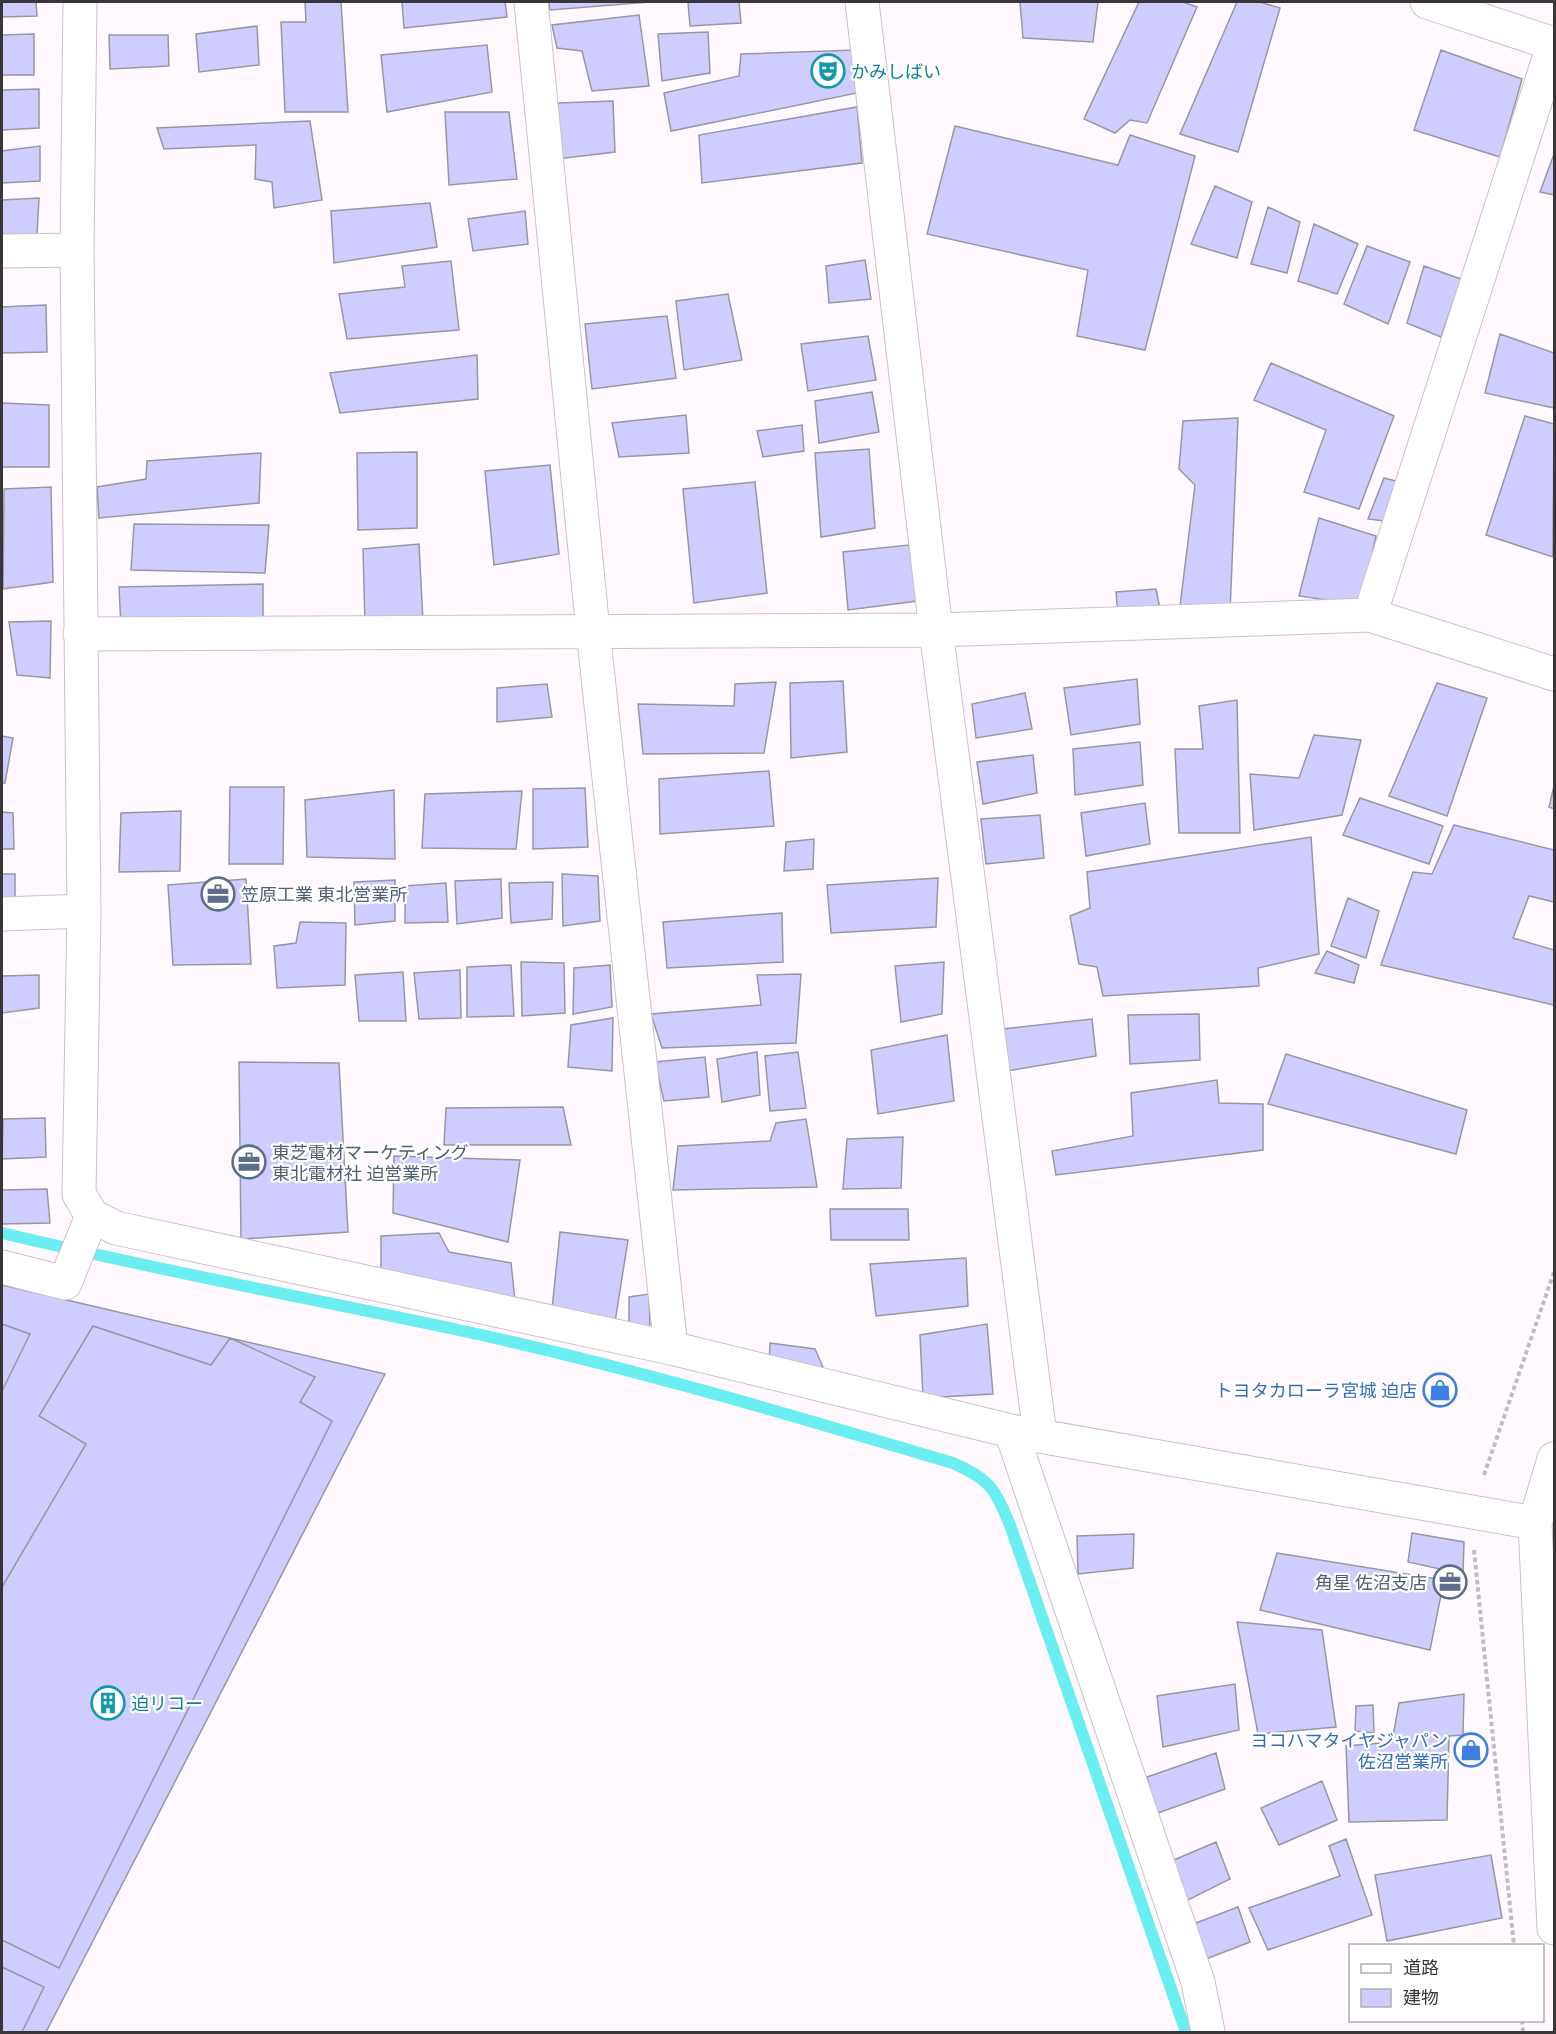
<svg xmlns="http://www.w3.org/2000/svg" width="1556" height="2034" viewBox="0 0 1556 2034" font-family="'Source Serif 4','Noto Sans JP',serif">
<rect width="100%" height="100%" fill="#fff9ff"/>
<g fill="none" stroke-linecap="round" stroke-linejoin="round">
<!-- stream -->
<path stroke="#6beef2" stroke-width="12" d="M 2,1233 C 152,1269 303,1297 454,1329 C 623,1365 788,1414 953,1463 C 991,1480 994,1488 1010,1525 L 1186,2032"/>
</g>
<!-- building -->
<path fill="#cfcdff" stroke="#9797a3" stroke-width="1.5" d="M 2,2 L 36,2 L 37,16 L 2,17 Z
M 305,2 L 341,2 L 348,112 L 285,112 L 281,22 L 306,22 Z
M 402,2 L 505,2 L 507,17 L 404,28 Z
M 549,2 L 650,2 L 550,10 Z
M 688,2 L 739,2 L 741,23 L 690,26 Z
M 1020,2 L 1098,2 L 1093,42 L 1023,38 Z
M 1139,2 L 1183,2 L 1197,7 L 1147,123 L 1130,120 L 1115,133 L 1084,119 Z
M 1237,2 L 1260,2 L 1280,8 L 1238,152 L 1180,134 Z
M 639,15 L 649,86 L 592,91 L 582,51 L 557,48 L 552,25 Z
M 257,26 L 259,65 L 199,72 L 196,34 Z
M 708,32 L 710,73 L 662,81 L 658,34 Z
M 34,34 L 34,75 L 2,75 L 2,35 Z
M 109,35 L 168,35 L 169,66 L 110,69 Z
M 487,45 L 492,92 L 387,112 L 381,55 Z
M 856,50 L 857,93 L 671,131 L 664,93 L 739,76 L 741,54 Z
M 1441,50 L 1522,79 L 1500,157 L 1414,130 Z
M 39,89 L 39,128 L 2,130 L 2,90 Z
M 613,101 L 615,152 L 557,159 L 558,103 Z
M 857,107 L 862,163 L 702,183 L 699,135 Z
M 445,112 L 509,112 L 517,179 L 449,185 Z
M 310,121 L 322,200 L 274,208 L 272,182 L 255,179 L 256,145 L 164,149 L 157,128 Z
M 955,126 L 1118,165 L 1130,135 L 1195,156 L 1145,350 L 1077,336 L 1088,270 L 927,234 Z
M 40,146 L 40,181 L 2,183 L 2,151 Z
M 1554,154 L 1554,195 L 1540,192 Z
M 1215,186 L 1252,202 L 1237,258 L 1191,244 Z
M 39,198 L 37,235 L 2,236 L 2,200 Z
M 430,203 L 437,247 L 334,263 L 331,211 Z
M 1268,207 L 1300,222 L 1287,273 L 1251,264 Z
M 525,211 L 528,244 L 473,251 L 468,219 Z
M 1314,224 L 1358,244 L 1337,294 L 1298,281 Z
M 1367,246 L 1410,262 L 1388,324 L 1344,304 Z
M 865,260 L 871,299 L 829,303 L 826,266 Z
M 451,261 L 459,330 L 347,339 L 339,294 L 405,287 L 402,266 Z
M 1424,266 L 1461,279 L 1441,337 L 1407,323 Z
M 728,294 L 742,360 L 684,370 L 676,301 Z
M 46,305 L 47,352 L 2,353 L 2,307 Z
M 667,316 L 676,378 L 592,389 L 585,324 Z
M 1500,334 L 1554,353 L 1554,408 L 1485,393 Z
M 868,336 L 876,380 L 808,391 L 801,344 Z
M 477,355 L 478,399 L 340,413 L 330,373 Z
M 1271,363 L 1394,416 L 1359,509 L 1304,492 L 1326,430 L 1254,400 Z
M 872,392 L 879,432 L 819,443 L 815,401 Z
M 2,403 L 49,405 L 49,467 L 2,467 Z
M 686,415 L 689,453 L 619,457 L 612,423 Z
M 1525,416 L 1554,424 L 1553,557 L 1486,535 Z
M 1238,418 L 1230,612 L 1180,606 L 1195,485 L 1179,469 L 1183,421 Z
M 802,425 L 804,451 L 763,457 L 757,431 Z
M 869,449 L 875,528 L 821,537 L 815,453 Z
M 417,452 L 417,528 L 358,530 L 357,453 Z
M 261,453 L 259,503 L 99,518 L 97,487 L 146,479 L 147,461 Z
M 550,465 L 559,554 L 494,565 L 485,471 Z
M 1384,478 L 1400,482 L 1384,521 L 1368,519 Z
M 755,482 L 767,593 L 694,603 L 683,489 Z
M 51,487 L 53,582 L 3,589 L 4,489 Z
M 1319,518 L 1376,536 L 1361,605 L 1299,596 Z
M 134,524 L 269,525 L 265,573 L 131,570 Z
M 419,544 L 423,621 L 365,624 L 363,549 Z
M 909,545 L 917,601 L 848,610 L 843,552 Z
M 263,584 L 263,624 L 121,627 L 119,587 Z
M 1156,589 L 1160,609 L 1118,616 L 1116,592 Z
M 51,621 L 50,678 L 17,675 L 9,622 Z
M 1137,679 L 1140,724 L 1071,735 L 1064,688 Z
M 843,681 L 847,752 L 791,758 L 790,683 Z
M 776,682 L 764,753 L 643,754 L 638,704 L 734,706 L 735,684 Z
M 1437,683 L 1487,698 L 1447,816 L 1389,796 Z
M 547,684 L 552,717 L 497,722 L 497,688 Z
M 1025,693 L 1032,729 L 976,738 L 972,704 Z
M 1237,700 L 1240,833 L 1179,833 L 1175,749 L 1203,749 L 1199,706 Z
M 1314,735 L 1361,740 L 1342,815 L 1254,830 L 1250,774 L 1299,778 Z
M 2,736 L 13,738 L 5,783 L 2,783 Z
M 1140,742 L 1143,785 L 1075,795 L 1073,749 Z
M 1033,755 L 1037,793 L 983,804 L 977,762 Z
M 769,771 L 774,826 L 660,834 L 659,779 Z
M 1554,786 L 1554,809 L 1549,807 Z
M 230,787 L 284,787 L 283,864 L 229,864 Z
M 585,788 L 588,847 L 533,849 L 533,789 Z
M 394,790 L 395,859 L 307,857 L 305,800 Z
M 522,791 L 516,849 L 422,848 L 425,794 Z
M 1360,798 L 1443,826 L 1429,864 L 1343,835 Z
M 1145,803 L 1150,844 L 1086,856 L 1081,813 Z
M 181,811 L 180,871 L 119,872 L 121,813 Z
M 2,812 L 13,813 L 14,849 L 2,849 Z
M 1040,815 L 1044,858 L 986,864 L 981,819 Z
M 1454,825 L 1554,850 L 1554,902 L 1529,896 L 1513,938 L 1554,950 L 1554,1005 L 1381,965 L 1413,872 L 1432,874 Z
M 1311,837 L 1319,954 L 1258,968 L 1259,986 L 1103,996 L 1097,967 L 1079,964 L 1070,916 L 1090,908 L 1087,872 Z
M 814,839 L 813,869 L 784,871 L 786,842 Z
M 2,874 L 15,874 L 15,898 L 2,900 Z
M 562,874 L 598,876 L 600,921 L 563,926 Z
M 938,878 L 936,927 L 831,933 L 827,885 Z
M 246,879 L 251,964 L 173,965 L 168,885 Z
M 501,879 L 502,918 L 457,924 L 455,881 Z
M 395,880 L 395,921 L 355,925 L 354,882 Z
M 553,882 L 552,919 L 511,923 L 509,883 Z
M 446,883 L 448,922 L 405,923 L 405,886 Z
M 1348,898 L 1379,911 L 1366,958 L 1331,946 Z
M 782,913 L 783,962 L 667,968 L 663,922 Z
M 300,922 L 346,923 L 345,985 L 277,988 L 274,946 L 296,943 Z
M 1327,951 L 1359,965 L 1354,983 L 1315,973 Z
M 521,962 L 564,963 L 565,1013 L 522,1016 Z
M 944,962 L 942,1014 L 901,1022 L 895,966 Z
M 511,965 L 514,1016 L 467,1017 L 467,967 Z
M 610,965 L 612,1007 L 573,1014 L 574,968 Z
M 460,970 L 461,1018 L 419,1019 L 414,973 Z
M 403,972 L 406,1021 L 359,1021 L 355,975 Z
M 801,974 L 796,1043 L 662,1048 L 651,1014 L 761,1005 L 757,975 Z
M 39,975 L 39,1008 L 2,1013 L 2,976 Z
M 1199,1014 L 1200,1060 L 1130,1064 L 1128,1015 Z
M 613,1018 L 612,1071 L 568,1067 L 571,1025 Z
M 1092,1019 L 1096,1056 L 1007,1071 L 1003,1029 Z
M 947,1035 L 954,1101 L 878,1114 L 871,1050 Z
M 757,1052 L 760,1095 L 722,1102 L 717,1059 Z
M 798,1052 L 806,1108 L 770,1111 L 765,1056 Z
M 1286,1054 L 1467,1110 L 1456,1154 L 1268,1104 Z
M 705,1057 L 709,1097 L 664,1101 L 655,1062 Z
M 239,1062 L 339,1063 L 348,1232 L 241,1239 Z
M 1217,1080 L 1219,1103 L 1263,1104 L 1263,1150 L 1056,1175 L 1052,1151 L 1133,1136 L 1131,1093 Z
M 563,1107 L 571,1145 L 444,1145 L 446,1108 Z
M 45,1118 L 46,1157 L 2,1159 L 3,1119 Z
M 806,1119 L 817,1187 L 673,1190 L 678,1146 L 770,1141 L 776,1123 Z
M 903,1137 L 901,1188 L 843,1189 L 847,1139 Z
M 394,1156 L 520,1160 L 508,1242 L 393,1213 Z
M 47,1189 L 50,1223 L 2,1224 L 2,1190 Z
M 830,1209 L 908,1209 L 909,1240 L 831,1240 Z
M 560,1232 L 628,1240 L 615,1322 L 552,1309 Z
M 439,1233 L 449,1252 L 511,1263 L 515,1300 L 381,1277 L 381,1236 Z
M 966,1258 L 968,1306 L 876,1316 L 870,1264 Z
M 2,1285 L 385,1374 L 46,2032 L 2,2032 Z
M 649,1294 L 650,1329 L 629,1332 L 629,1297 Z
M 2,1324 L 30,1334 L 2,1391 Z
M 987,1324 L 993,1394 L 923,1398 L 920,1335 Z
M 93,1326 L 211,1365 L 230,1338 L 315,1377 L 300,1402 L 332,1421 L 59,1968 L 2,1940 L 2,1587 L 86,1444 L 39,1416 Z
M 770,1343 L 815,1349 L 826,1374 L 769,1365 Z
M 1412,1533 L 1464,1542 L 1463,1574 L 1408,1562 Z
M 1134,1534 L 1133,1568 L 1078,1574 L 1077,1536 Z
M 1277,1553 L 1444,1580 L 1430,1650 L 1260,1610 Z
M 1237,1622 L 1322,1630 L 1336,1727 L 1258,1734 Z
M 1235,1684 L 1239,1730 L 1163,1747 L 1157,1696 Z
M 1464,1694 L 1463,1735 L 1449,1736 L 1447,1820 L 1349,1822 L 1346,1746 L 1392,1742 L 1399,1703 Z
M 1373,1705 L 1374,1733 L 1355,1731 L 1356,1706 Z
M 1216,1753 L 1225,1789 L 1155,1814 L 1147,1777 Z
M 1322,1781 L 1337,1820 L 1279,1845 L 1261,1808 Z
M 1346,1839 L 1372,1915 L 1268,1950 L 1249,1908 L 1340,1876 L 1329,1846 Z
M 1216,1842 L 1230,1879 L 1182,1903 L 1167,1863 Z
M 1491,1855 L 1502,1918 L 1387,1941 L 1375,1875 Z
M 1238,1907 L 1250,1942 L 1201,1961 L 1188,1926 Z
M 2,1967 L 44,1987 L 22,2032 L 2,2032 Z"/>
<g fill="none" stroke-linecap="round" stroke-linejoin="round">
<defs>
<path id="street" d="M 80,2 L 77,250 L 84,911 L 79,1194 L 92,1216 L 116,1228 L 671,1348 L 1011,1431 L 1535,1523
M 531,2 L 593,631 L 671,1348
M 862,2 L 936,630 L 1040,1435
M 1427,2 L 1554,44
M 2,251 L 77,250
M 1370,615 L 1554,43
M 80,634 L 936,630 L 1370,615 L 1554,674
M 2,914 L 84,911
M 2,1267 L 65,1283 L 92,1216
M 1011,1431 L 1198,1982 L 1208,2032"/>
<path id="highway" d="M 1554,1459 L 1535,1523 L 1554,1928"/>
</defs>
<!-- street casing -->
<use href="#street" stroke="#cbc1cb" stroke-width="35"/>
<!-- highway casing -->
<use href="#highway" stroke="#cbc1cb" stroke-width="35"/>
<!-- path -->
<path stroke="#c2bcc2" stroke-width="4" stroke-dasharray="4.5 3" stroke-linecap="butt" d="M 1484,1475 L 1554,1272
M 1474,1550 L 1514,1946
M 1522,2020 L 1523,2032"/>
<!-- street -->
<use href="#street" stroke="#fff" stroke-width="33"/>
<!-- highway -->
<use href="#highway" stroke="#fff" stroke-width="33"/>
</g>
<!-- icons -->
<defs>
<symbol id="theatre-ring" viewBox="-11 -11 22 22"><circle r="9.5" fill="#fff" stroke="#0f9aa8" stroke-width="1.5"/><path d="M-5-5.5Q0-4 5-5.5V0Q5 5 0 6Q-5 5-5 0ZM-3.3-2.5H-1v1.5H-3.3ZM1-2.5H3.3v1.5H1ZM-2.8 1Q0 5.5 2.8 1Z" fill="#0f9aa8"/></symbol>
<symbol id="office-ring" viewBox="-11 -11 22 22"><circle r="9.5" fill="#fff" stroke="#5c6f8a" stroke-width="1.5"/><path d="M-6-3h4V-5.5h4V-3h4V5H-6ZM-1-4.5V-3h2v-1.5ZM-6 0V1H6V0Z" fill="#5c6f8a"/></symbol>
<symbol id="shop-ring" viewBox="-11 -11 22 22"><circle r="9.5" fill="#fff" stroke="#3f7fe0" stroke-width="1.5"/><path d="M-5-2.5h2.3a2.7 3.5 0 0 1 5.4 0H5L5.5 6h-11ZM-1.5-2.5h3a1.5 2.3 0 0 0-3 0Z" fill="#3f7fe0"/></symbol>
<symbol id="building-ring" viewBox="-11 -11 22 22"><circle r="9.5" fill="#fff" stroke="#0f9aa8" stroke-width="1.5"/><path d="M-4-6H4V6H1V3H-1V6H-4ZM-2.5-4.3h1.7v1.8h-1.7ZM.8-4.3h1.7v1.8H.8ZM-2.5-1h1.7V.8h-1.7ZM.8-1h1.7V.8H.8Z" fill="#0f9aa8"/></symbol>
</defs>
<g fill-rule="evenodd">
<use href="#theatre-ring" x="809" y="52" width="38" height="38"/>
<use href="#office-ring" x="199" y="875" width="38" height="38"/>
<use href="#office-ring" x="230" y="1143" width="38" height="38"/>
<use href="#shop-ring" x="1421" y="1371" width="38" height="38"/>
<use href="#office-ring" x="1431" y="1563" width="38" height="38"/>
<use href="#building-ring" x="89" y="1684" width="38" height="38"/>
<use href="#shop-ring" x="1452" y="1731" width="38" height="38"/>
</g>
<g text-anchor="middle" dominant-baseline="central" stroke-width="4.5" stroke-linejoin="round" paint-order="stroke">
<!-- culture labels -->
<g font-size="18" fill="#0d838f" stroke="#fff" text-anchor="start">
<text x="851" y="71">かみしばい</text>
<text x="131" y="1703">迫リコー</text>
</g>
<!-- service labels -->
<g font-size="18" fill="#4e5e75" stroke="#fff" text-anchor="start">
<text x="241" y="894">笠原工業 東北営業所</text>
<text x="272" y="1152">東芝電材マーケティング<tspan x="272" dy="21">東北電材社 迫営業所</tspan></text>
<text x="1427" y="1582" text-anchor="end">角星 佐沼支店</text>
</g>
<!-- shop labels -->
<g font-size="18" fill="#366cbe" stroke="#fff" text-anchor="end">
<text x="1417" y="1390">トヨタカローラ宮城 迫店</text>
<text x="1448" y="1740">ヨコハマタイヤジャパン<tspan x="1448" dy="21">佐沼営業所</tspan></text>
</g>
</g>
<!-- border -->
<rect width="1556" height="2034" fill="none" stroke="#393539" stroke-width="6"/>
<!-- legend -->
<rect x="1349" y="1944" width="195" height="78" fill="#ffffff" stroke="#b0aeb0" stroke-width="1.5"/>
<rect x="1361" y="1964" width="30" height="9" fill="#ffffff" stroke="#b0aeb0" stroke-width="1.5"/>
<text x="1403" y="1974" font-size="18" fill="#393539">道路</text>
<rect x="1361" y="1989" width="30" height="18" fill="#cfcdff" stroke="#b0aeb0" stroke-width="1.5"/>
<text x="1403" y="2004" font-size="18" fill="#393539">建物</text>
</svg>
